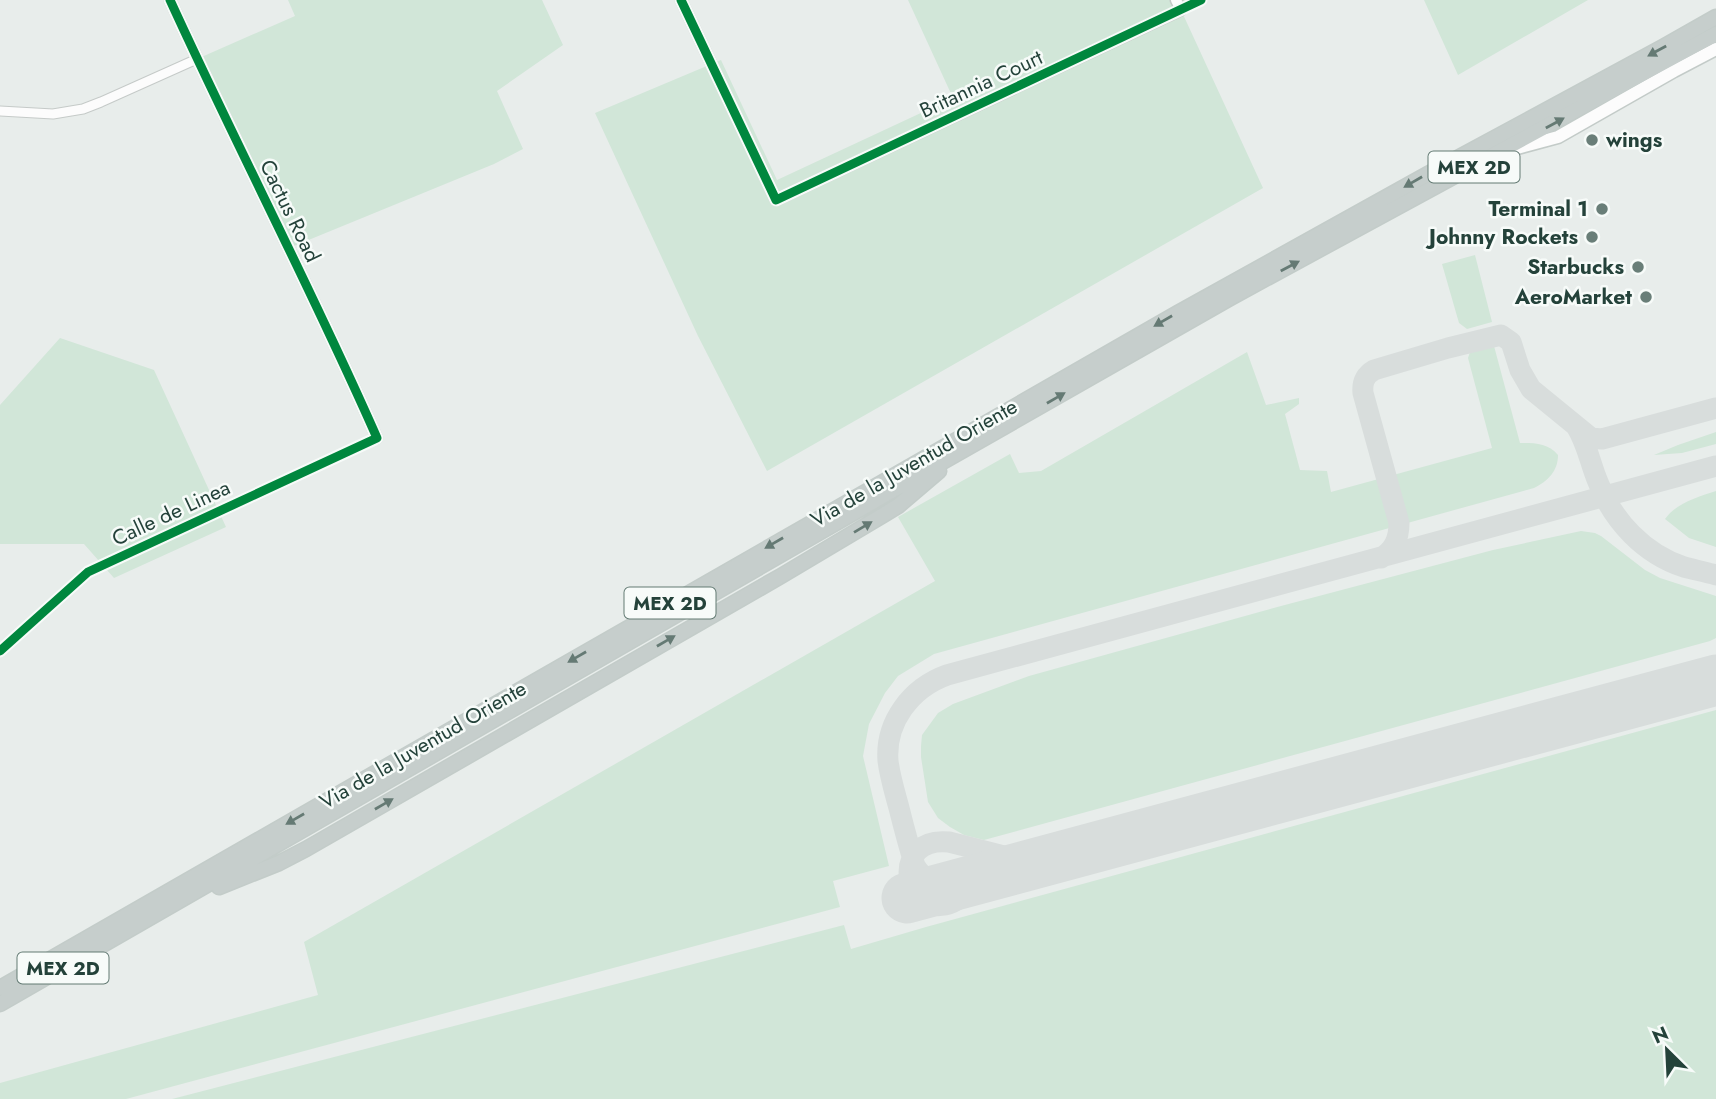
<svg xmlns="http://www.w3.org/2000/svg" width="1716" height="1099" viewBox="0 0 1716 1099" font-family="Jost,sans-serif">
<rect width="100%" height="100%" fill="#e8edeb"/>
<!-- green -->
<path fill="#d1e6d8" d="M 288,0 L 542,0 L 563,45 L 497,91 L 523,149 L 494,164 L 289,248 L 197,59 L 295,16 Z
M 908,0 L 1201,0 L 1181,10 L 1263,188 L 767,471 L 698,336 L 595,113 L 721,60 L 777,180 L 953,98 Z
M 1424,0 L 1588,0 L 1458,75 Z
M 1475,255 L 1492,322 L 1467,329 L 1459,323 L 1442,264 Z
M 60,338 L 154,370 L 226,527 L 114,578 L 84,544 L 0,544 L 0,405 Z
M 1490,343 L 1494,346 L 1520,443 C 1535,443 1548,443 1558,455 C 1558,471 1548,481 1534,488 L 934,654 L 898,676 L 885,693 L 869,724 L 863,756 L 889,866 L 833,881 L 840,907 L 126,1099 L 0,1099 L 0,1083 L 318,995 L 304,942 L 935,581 L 898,517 L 1010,454 L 1019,473 L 1041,471 L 1247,352 L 1266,405 L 1299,398 L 1299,404 L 1285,414 L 1300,470 L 1327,471 L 1331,492 L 1492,448 L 1468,358 L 1471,349 Z
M 1716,432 L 1716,444 L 1682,453 L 1654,455 L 1678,445 Z
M 1716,491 L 1716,547 L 1689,538 L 1665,519 C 1676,503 1698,497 1716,491 Z
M 1581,531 L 1595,533 L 1601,536 L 1645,570 L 1660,578 L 1716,596 L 1716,638 L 1710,641 L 984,840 L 964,835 L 950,827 L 938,818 L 928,802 L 921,757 L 921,746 L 922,735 L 938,713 L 953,704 L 1029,676 L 1281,606 L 1493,550 Z
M 1716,710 L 1716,1099 L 172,1099 L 844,925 L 851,949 L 926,927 Z"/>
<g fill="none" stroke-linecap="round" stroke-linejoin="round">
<!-- taxiway -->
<path stroke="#d8dddc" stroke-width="21" d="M 1576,426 C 1587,443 1590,463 1598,482 C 1613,521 1644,554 1684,567 C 1695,570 1706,572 1716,575
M 1381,558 C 1394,550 1399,539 1399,523 L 1363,393 C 1362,383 1364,376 1374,370 L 1448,348 L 1501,335 L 1511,342 L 1520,370 L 1531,389 L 1591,438 L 1602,439 L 1716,408
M 1667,693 L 1716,675
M 989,876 C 985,878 978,879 974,882 C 962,891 963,901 945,905 C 902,913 891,836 949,842 L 1028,862 L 1047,861
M 953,886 C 936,884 924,881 915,866 C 909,847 904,828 899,808 C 895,793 890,777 888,761 C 885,722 911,688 947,675 L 1716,466"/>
<!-- runway -->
<path stroke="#d8dddc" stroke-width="51" d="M 907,898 L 1716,680"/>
<defs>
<path id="minor" d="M 1181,10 L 1201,0
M 0,111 L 53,114 L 83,109 L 101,102 L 197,59
M 0,651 L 88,572 L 377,438"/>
<path id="tertiary" d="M 170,0 C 237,147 312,290 377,438
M 681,0 L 776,200 L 1181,10 L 1176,0"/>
<path id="secondary" d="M 1506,151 L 1558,137 L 1674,71 L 1716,49"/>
<path id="trunk" d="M 219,887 L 279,863 L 306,849 L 781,576 L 885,514 L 898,506 L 939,471
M 0,988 L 1178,313 L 1428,174 L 1663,47 L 1716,17
M 0,1004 L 888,493 L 1230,298 L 1716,34"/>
</defs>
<!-- minor casing -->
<use href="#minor" stroke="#c5cac8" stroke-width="11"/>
<!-- tertiary casing -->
<use href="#tertiary" stroke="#c5cac8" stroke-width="13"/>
<!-- secondary casing -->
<use href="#secondary" stroke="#c3cbc8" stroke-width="15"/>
<!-- trunk casing -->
<use href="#trunk" stroke="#c3ccc9" stroke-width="17"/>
<!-- minor -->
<use href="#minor" stroke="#fcfcfc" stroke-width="9"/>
<!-- tertiary -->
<use href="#tertiary" stroke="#fcfcfc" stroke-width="10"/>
<!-- secondary -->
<use href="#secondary" stroke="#fcfcfc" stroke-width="12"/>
<!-- trunk -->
<use href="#trunk" stroke="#c6cecc" stroke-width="14"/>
<defs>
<path id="cycleway" d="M 681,0 L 776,200 L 1201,0
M 0,651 L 88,572 L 377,438 C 312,290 237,147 170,0"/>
</defs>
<!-- cycleway casing -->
<use href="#cycleway" stroke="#f7fbf9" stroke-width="13"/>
<!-- cycleway -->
<use href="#cycleway" stroke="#00873e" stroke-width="9"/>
</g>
<!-- one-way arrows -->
<defs><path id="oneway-solid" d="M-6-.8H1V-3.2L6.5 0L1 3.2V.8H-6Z" transform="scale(1.75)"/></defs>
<g fill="#657a74">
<use href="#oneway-solid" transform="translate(1657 51) rotate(151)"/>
<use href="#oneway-solid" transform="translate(1555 123) rotate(-29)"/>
<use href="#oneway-solid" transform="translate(1413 182) rotate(150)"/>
<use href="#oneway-solid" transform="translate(1290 266) rotate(-28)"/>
<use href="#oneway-solid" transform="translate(1163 321) rotate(150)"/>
<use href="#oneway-solid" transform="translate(1056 398) rotate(-30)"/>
<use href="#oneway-solid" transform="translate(863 527) rotate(-31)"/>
<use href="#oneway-solid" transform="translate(774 543) rotate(150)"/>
<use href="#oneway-solid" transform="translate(666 641) rotate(-30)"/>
<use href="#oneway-solid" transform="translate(577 657) rotate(150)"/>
<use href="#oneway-solid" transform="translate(384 804) rotate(-30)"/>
<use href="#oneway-solid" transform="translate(295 819) rotate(150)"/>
</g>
<!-- markers -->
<g fill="#697e78" stroke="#f7fbf9" stroke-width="2.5">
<circle cx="1592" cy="140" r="7"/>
<circle cx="1602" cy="209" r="7"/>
<circle cx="1592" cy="237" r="7"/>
<circle cx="1638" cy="267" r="7"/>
<circle cx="1646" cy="297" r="7"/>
</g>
<g text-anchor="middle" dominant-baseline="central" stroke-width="5" stroke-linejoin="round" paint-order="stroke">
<!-- shield labels -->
<g fill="#f7fbf9" stroke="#637a73" stroke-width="2">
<rect x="1428.5" y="151.5" width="91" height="31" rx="5"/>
<rect x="624.5" y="587.5" width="91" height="31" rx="5"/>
<rect x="17.5" y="952.5" width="91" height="31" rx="5"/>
</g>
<g font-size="19" font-weight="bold" fill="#24423a">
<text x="1474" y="167">MEX 2D</text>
<text x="670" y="603">MEX 2D</text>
<text x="63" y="968">MEX 2D</text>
</g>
<!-- street labels -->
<g font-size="21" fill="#24423a" stroke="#f7fbf9">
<text transform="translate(981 84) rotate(-25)">Britannia Court</text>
<text transform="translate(290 211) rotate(64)">Cactus Road</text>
<text transform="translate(914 463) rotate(-30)">Via de la Juventud Oriente</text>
<text transform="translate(171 513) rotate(-25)">Calle de Linea</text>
<text transform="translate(423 745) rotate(-30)">Via de la Juventud Oriente</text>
</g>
<!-- poi labels -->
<g font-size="21" font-weight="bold" fill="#24423a" stroke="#f7fbf9" text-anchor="end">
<text x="1606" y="140" text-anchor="start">wings</text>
<text x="1588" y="209">Terminal 1</text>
<text x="1578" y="237">Johnny Rockets</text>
<text x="1624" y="267">Starbucks</text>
<text x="1632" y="297">AeroMarket</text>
</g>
</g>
<!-- north arrow -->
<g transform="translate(1667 1050) rotate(336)" stroke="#f7fbf9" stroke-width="5" paint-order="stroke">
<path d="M0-5L12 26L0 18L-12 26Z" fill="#24423a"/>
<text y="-10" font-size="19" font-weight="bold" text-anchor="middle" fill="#24423a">N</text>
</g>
</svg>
